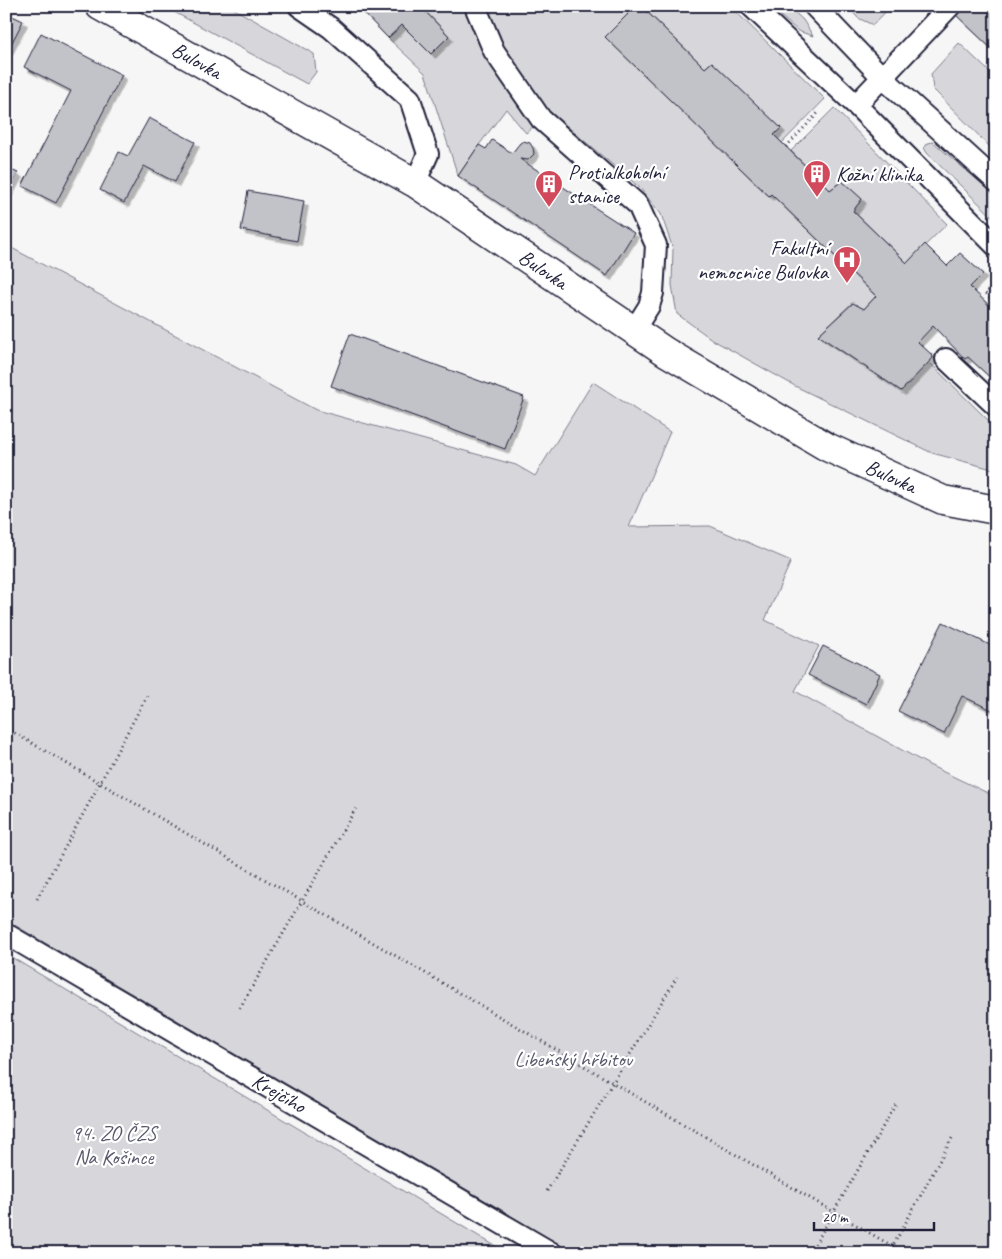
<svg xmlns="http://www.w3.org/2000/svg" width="1002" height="1259" viewBox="0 0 1002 1259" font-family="Caveat,sans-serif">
<defs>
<filter id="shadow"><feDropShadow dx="4.5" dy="4.5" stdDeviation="0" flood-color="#0004"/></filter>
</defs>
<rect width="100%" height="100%" fill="#f6f6f7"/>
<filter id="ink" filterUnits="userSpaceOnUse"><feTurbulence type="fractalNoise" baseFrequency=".02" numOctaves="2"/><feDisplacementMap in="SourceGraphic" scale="10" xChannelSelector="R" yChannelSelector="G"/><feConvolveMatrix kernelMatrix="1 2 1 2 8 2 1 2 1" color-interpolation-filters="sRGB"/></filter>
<g filter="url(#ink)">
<!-- green -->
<path fill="#d7d7db" stroke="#7c7c8b" d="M 163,6 L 229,6 L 314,54 L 316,72 L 307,84 Z
M 420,6 L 621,6 L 628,14 L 606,37 L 769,196 L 771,194 L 876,296 L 864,309 L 852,303 L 818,335 L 901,390 L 929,362 L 991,423 L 996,418 L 996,470 L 932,453 L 795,386 L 713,340 L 677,314 L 672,285 L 673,249 L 661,214 L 639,187 L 550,112 L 526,133 L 506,109 L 479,145 L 458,176 L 425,73 L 388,38 L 402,25 L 431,54 L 449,36 Z
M 641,6 L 730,6 L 825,99 L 782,143 L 774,135 L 780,128 L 712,62 L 705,68 Z
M 769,6 L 788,6 L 803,20 L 813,36 L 798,31 Z
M 847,6 L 891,6 L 873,25 L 858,18 Z
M 959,43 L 996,78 L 996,153 L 933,89 L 931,74 Z
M 834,108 L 947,224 L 907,263 L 853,211 L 861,199 L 842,181 L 830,190 L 791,151 Z
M 933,142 L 996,196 L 996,220 L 927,153 L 924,148 L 928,143 Z
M 6,245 L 316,410 L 516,465 L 535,476 L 593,382 L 670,432 L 629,527 L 710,526 L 791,561 L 765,620 L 819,646 L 795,691 L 929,765 L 996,797 L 996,1253 L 574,1253 L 6,920 Z
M 6,954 L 507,1253 L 6,1253 Z"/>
<!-- building -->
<path fill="#c2c2c9" stroke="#22223b" filter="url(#shadow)" d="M 357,6 L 420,6 L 449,36 L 431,54 L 402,25 L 388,38 Z
M 621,6 L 641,6 L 705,68 L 712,62 L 781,128 L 774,135 L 830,190 L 842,181 L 862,199 L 853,211 L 907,263 L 925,244 L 947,266 L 960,253 L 983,274 L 970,287 L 996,312 L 996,383 L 968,357 L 965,359 L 933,326 L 918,342 L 932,355 L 933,358 L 901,391 L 818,335 L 853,303 L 864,309 L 876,296 L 771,194 L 769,196 L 605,37 L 628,14 Z
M 951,6 L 996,6 L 996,53 L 955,14 Z
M 6,13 L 23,21 L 6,54 Z
M 41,33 L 122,75 L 56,203 L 22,186 L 71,91 L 24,67 Z
M 149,118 L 195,142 L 175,182 L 144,166 L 124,203 L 100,190 L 119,152 L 128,156 Z
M 492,140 L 512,153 L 520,143 L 524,141 L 530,143 L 533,148 L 534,154 L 528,160 L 520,159 L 634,233 L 607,276 L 458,176 L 479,145 L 486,149 Z
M 6,168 L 18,173 L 6,195 Z
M 248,191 L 304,201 L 297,241 L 241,230 Z
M 350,334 L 524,397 L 505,449 L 331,386 Z
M 943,622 L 996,648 L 996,712 L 962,696 L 944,734 L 898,711 Z
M 823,646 L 880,674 L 866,704 L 808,675 Z"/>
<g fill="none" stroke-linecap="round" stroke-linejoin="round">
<defs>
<path id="service" d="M 299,6 L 331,28 L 410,99 L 428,154 L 415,183
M 475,6 L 494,51 L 541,119 L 638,205 L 656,245 L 653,293 L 649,306 L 634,330
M 751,6 L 856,105 L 950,6
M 814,6 L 882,77 L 996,181
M 856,105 L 996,246
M 946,359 L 996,406
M 6,934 L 552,1253"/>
<g id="minor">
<path id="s1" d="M 100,6 L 415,183 L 666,352 L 827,447 L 943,500 L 996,510"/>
</g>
</defs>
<!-- service casing -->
<use href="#service" stroke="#22223b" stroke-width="24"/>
<!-- minor casing -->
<use href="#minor" stroke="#22223b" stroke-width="31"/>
<!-- path -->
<path stroke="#22223b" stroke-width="3" stroke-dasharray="1 4" stroke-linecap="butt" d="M 786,147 L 818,113
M 996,284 L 985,293 L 996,304
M 6,728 L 904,1253
M 37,899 L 147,696
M 240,1008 L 356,808
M 547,1191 L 677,977
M 810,1253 L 896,1104
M 889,1253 L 952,1138"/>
<!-- service -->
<use href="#service" stroke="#fff" stroke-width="20"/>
<!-- minor -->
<use href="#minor" stroke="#fff" stroke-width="28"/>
</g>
</g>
<!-- icons -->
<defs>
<symbol id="building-pin" viewBox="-11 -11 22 30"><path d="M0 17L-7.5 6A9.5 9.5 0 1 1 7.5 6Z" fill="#d1495b" stroke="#fff"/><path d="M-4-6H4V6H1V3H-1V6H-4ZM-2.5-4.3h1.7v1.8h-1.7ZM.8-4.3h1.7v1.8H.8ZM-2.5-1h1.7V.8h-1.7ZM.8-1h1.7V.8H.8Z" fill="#fff"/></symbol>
<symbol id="hospital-pin" viewBox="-11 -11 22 30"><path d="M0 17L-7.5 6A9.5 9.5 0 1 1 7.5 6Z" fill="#d1495b" stroke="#fff"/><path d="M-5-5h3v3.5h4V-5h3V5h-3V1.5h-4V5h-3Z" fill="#fff"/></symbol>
</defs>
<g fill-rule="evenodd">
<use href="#building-pin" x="801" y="158" width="32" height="43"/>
<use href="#building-pin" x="533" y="168" width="32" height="43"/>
<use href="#hospital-pin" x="831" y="244" width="32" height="43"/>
</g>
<g text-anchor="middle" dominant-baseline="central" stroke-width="4.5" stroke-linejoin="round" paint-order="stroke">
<!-- street labels -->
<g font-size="21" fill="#22223b" stroke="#fff">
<text stroke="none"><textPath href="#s1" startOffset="111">Bulovka</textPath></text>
<text stroke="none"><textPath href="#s1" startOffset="516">Bulovka</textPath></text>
<text stroke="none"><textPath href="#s1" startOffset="921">Bulovka</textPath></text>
<text transform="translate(279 1093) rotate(30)">Krejčího</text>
</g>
<!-- poi labels -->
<g font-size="21" fill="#22223b" stroke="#fff" text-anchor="start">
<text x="568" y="172">Protialkoholní<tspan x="568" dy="24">stanice</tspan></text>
<text x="836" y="174">Kožní klinika</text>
<text x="828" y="248" text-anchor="end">Fakultní<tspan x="828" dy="24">nemocnice Bulovka</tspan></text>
</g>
<!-- park labels -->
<g font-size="21" fill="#58586b" stroke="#fff">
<text x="573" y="1059">Libeňský hřbitov</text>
<text x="114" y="1133">94. ZO ČZS<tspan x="114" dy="24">Na Košince</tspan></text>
</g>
</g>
<!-- margin -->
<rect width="1002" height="1259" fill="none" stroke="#fff" stroke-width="25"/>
<rect x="12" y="12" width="977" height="1234" fill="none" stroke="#22223b" stroke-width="2" filter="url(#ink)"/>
<!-- scale -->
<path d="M814 1222v8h120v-8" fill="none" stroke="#22223b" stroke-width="2.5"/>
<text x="822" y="1222" font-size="15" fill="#22223b" stroke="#ffffff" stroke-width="4" paint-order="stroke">20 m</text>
</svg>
